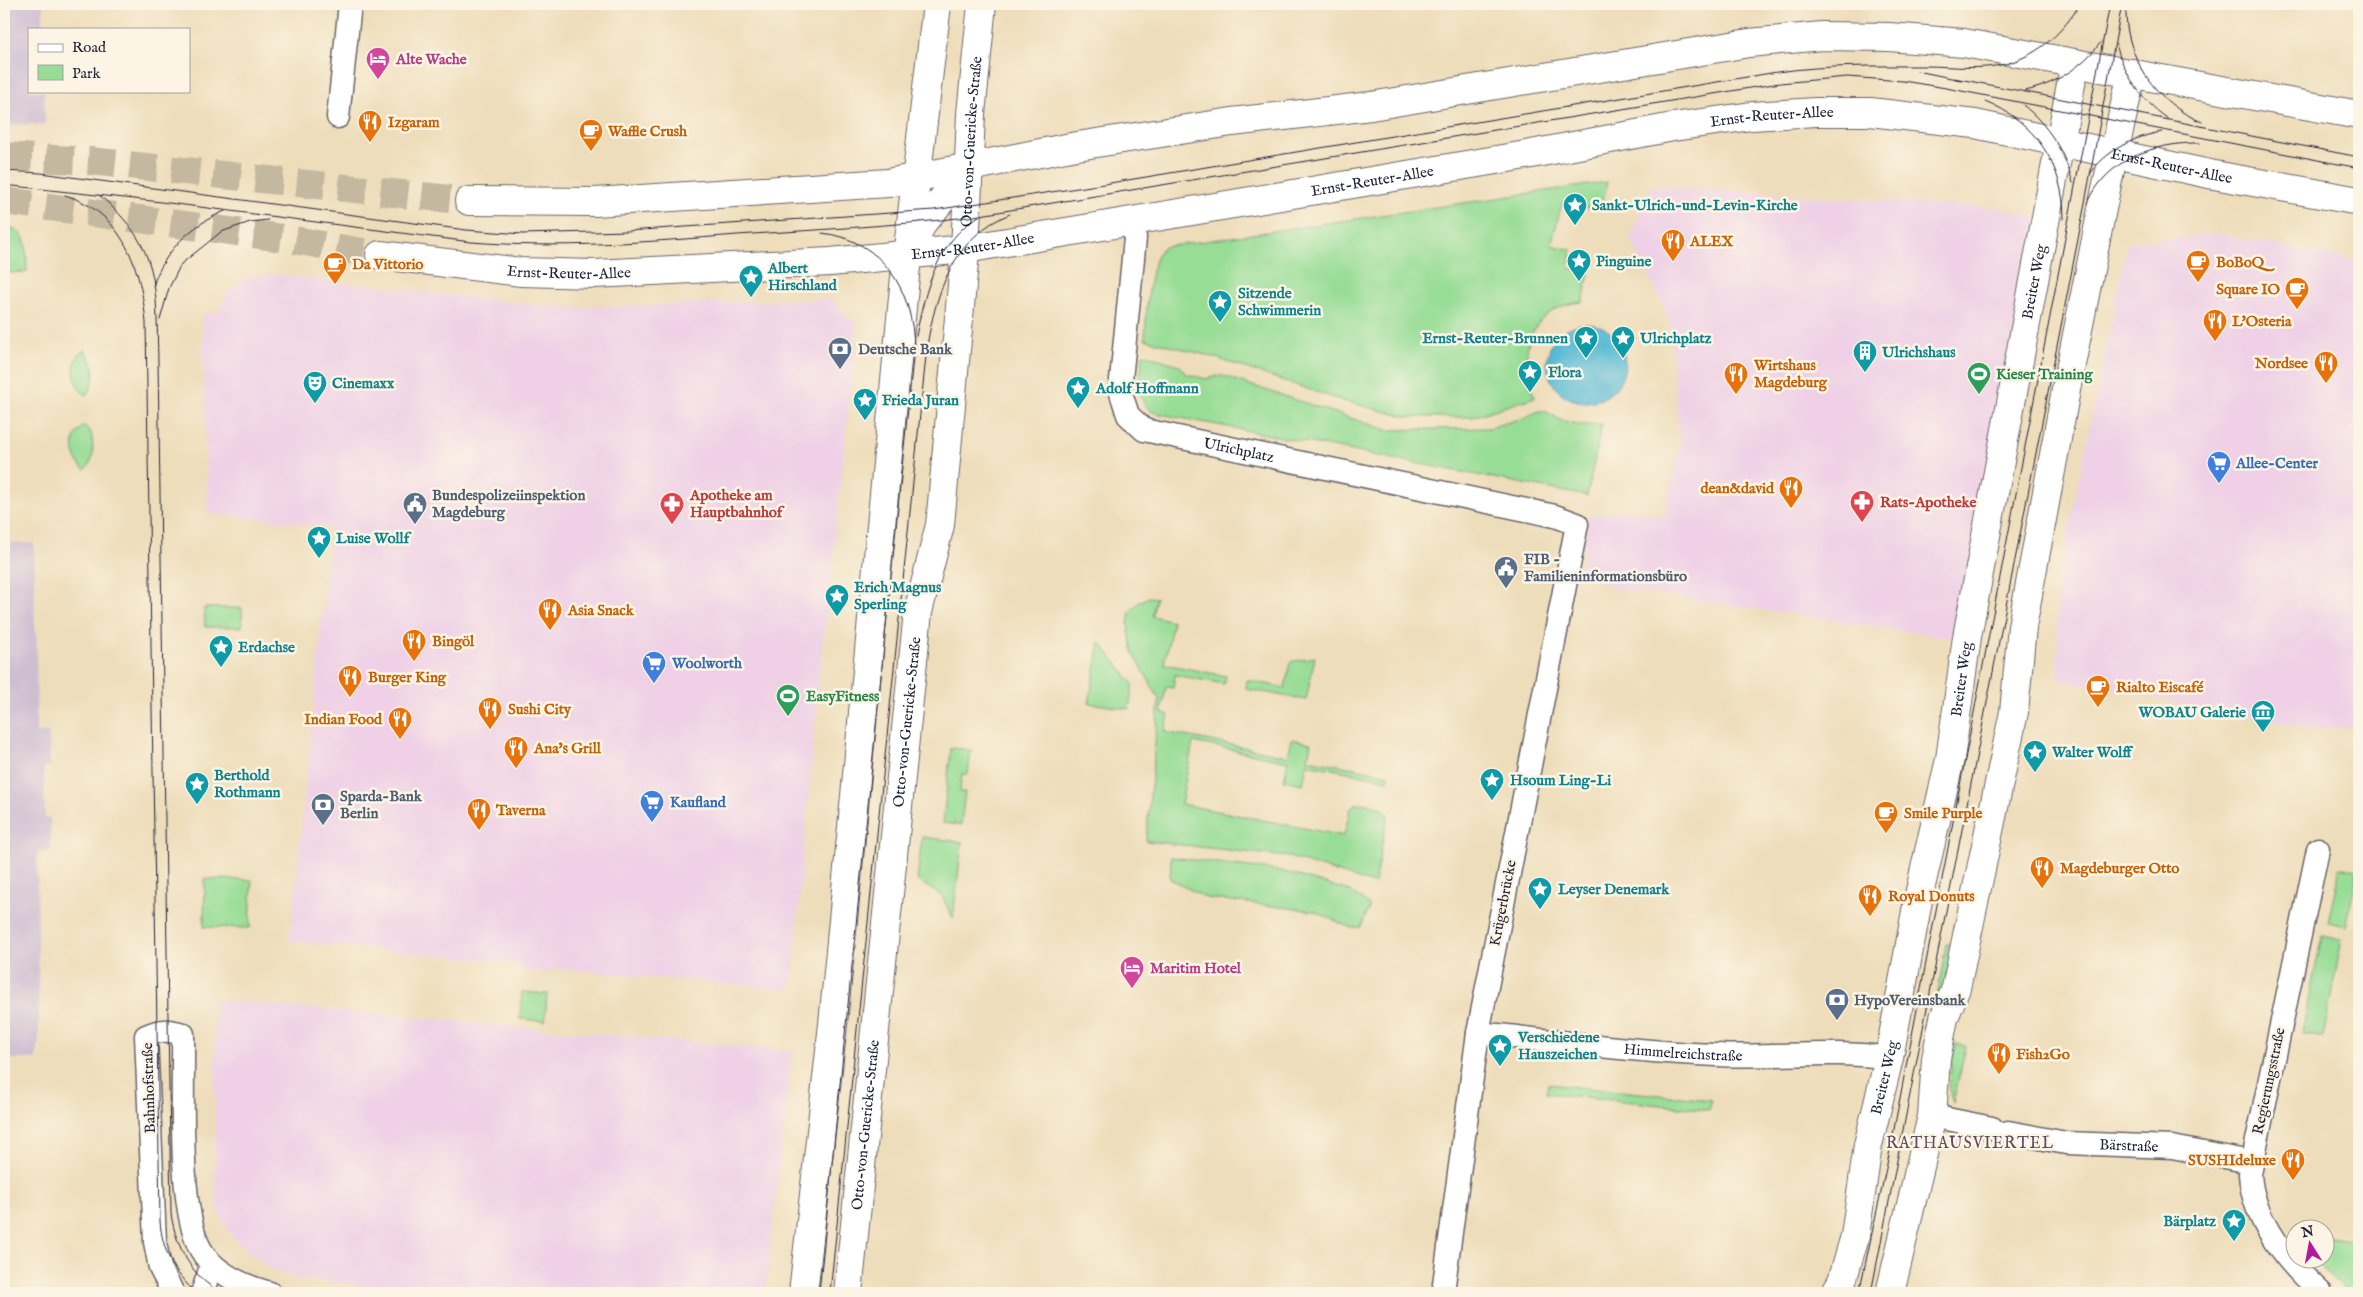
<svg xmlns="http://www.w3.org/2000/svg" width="2363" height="1297" viewBox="0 0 2363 1297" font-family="'IM FELL English',serif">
<rect width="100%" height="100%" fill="#fcf5e5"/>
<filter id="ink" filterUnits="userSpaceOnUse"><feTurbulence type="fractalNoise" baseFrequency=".02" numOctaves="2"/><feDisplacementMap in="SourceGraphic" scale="10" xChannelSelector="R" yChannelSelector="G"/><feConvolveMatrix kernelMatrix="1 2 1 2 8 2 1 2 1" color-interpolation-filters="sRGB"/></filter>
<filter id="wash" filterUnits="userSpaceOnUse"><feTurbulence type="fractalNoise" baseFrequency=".0096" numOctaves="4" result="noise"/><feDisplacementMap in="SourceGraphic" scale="20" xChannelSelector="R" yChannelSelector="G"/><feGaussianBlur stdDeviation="1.12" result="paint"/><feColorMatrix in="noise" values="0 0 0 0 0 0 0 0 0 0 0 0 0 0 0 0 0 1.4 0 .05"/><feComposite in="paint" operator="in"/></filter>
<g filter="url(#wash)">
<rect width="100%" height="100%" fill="#eeddba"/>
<!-- built -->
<path fill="#efd0e6" d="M 1650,186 L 1997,208 L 2037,217 L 1959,639 L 1615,588 L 1580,574 L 1588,517 L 1622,510 L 1664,516 L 1680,444 L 1669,319 L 1630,237 Z
M 2217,234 L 2359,261 L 2359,727 L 2306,728 L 2058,679 L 2057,587 L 2127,243 Z
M 270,274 L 561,308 L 831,299 L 857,326 L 831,575 L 822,646 L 791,990 L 551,968 L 550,973 L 522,970 L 522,964 L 507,962 L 290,941 L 331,527 L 208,513 L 202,314 L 219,312 L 225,295 L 247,277 Z
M 215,1000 L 792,1051 L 765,1293 L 437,1293 L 292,1278 L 268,1267 L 246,1250 L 228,1231 L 220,1215 L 215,1198 Z"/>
<!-- industrial -->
<path fill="#cdbed2" d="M 4,4 L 43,4 L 43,29 L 29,29 L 29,91 L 44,91 L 45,124 L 4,125 Z
M 4,543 L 34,543 L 35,632 L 37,633 L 36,732 L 49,733 L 50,766 L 44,766 L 45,818 L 50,818 L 51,851 L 37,852 L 39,1040 L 36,1059 L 4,1059 Z"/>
<!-- green -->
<path fill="#98dd96" stroke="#5d8068" d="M 1607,182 L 1601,210 L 1562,203 L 1551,245 L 1572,250 L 1569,268 L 1589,273 L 1583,302 C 1530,306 1515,353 1535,397 L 1472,417 L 1407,417 L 1343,401 L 1213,357 L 1145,339 C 1146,321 1148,255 1164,247 Z
M 4,227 C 30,228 26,252 27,272 L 4,273 Z
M 84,350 C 96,361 97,383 86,395 C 72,385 69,361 84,350 Z
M 1143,354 L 1179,365 L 1186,374 L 1207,379 L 1220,375 L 1387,430 L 1488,428 L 1523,418 L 1539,411 L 1545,411 L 1560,420 L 1581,425 L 1602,424 L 1587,496 L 1155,413 C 1132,401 1141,375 1143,354 Z
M 84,426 L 91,432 C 93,446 96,459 85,470 C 72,461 68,435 84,426 Z
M 1149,597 L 1156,598 L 1152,616 L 1173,621 L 1164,664 L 1226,676 L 1224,684 L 1175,675 L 1173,688 L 1166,687 L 1161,712 L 1169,715 L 1165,732 L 1288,756 L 1292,739 L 1311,743 L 1308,759 L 1389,775 L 1388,780 L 1307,764 L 1303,784 L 1284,780 L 1288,761 L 1193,742 L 1181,804 L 1344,836 L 1350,810 L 1355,804 C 1368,802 1379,804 1388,814 L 1374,884 L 1289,857 L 1146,841 L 1159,699 L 1133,652 L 1128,624 L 1130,612 L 1139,602 Z
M 204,608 L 242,608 L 242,627 L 205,627 Z
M 1100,642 L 1133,684 L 1129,709 L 1089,703 Z
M 1315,657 L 1306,700 L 1246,689 L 1247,680 L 1285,688 L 1290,662 Z
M 951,748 L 971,750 L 968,774 L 962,774 L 960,792 L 965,792 L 961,825 L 943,823 Z
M 922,837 L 962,842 L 953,918 L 942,896 L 917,880 Z
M 1171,857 L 1281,871 L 1350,891 L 1370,906 L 1361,927 L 1351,928 L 1314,911 L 1206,898 L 1170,879 Z
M 2340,867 L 2358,870 L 2346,926 L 2328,922 Z
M 205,879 L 252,880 L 250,928 L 204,927 Z
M 2322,935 L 2342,939 L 2323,1038 L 2302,1034 Z
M 1946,944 L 1956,945 L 1935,1009 Z
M 522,992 L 547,994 L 545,1021 L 520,1019 Z
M 1955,1044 L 1966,1046 L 1953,1103 L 1948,1086 Z
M 1548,1084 L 1712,1100 L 1709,1110 L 1546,1093 Z
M 2326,1237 L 2359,1243 L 2359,1293 L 2348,1293 L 2315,1260 L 2326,1260 Z"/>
<!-- water -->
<path fill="#57b9d5" stroke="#3c6e88" d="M1547 363a39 39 0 1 1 78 0a39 39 0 1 1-78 0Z"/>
</g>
<g filter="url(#ink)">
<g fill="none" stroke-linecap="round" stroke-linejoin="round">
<!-- secondary-tunnel -->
<path stroke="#c5b8a1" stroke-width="28" stroke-dasharray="28 14" stroke-linecap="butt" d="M 4,156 L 90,161 L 469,201
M 4,201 L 282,238 L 380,255"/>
<defs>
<g id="street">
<path d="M 338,117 L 350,4"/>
<path id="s1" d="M 1133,221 L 1135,238 L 1120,390 L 1128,415 L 1144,430 L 1555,516 L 1577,524 L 1478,1033 L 1444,1284"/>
<path d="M 2318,849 L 2250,1174 C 2253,1222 2287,1262 2321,1293"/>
<path id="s2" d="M 1478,1033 C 1558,1041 1637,1052 1717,1055 C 1774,1058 1833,1049 1889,1058"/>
<path d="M 1932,1116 L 1992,1128"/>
<path id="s3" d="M 2008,1132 L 2066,1143 L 2172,1147 L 2251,1162"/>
<path d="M 173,1293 L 160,1268 L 155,1242 L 146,1036 C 160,1029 169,1030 183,1034 C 184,1084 177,1210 201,1250 C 215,1274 244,1286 270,1293"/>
<path d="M 202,1293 L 212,1264"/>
</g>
<g id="secondary">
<path d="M 469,201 L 595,202 L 888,183 L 1071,147 L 1232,122 L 1371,106 L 1749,43 L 1822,36 L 1889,37 L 1964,43 L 2359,115"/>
<path d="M 913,243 L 923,222 L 969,168"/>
<path id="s4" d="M 380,255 L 521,272 L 594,274 L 830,262 L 965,249 L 1526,155 L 1673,127 L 1752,116 L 1816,112 L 1870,112 L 1975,124 L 2214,175 L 2359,201"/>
<path d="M 803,1293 L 833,1024 L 907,256 L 937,4"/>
<path id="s5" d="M 848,1293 L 918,612 L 940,525 L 965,252 L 971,114 L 982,4"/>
<path id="s6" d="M 1835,1293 L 1842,1281 L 1855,1236 L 1868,1145 L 1889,1058 L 1919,895 L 1950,759 L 1967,637 L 2075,63"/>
<path d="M 1890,1293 L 1932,1116 L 1936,1059 L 1944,1018 L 1956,988 L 2014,712 L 2022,627 L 2066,390 L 2106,189 L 2132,73"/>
</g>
</defs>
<!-- street casing -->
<use href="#street" stroke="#696367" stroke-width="25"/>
<!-- secondary casing -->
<use href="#secondary" stroke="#696367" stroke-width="30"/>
<!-- street -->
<use href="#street" stroke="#fff" stroke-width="22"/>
<!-- secondary -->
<use href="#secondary" stroke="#fff" stroke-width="28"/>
<!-- tram -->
<path stroke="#22223b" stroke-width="1" d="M 2126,7 C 2124,56 2156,104 2202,122
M 2116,44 C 2124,74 2141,100 2167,118
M 1917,71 L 1961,80
M 1954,78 L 2359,157
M 2025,91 C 2055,85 2083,66 2101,42
M 1985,101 C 2035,121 2064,165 2064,219
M 2023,105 C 2049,126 2064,151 2073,183
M 4,171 L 41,173 L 466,230 L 523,234 L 627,231 L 934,210 L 1104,184 L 1777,72 C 1827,65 1876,66 1925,66 C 1953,66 1982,71 2009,63 C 2041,53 2063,32 2080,4
M 2090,174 C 2105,151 2135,136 2162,132
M 4,185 L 161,202 L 471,242 C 560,249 648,242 737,235 C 814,230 891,226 968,217 L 1780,83 L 1847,77 L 1903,81 L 1946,88 L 2359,168
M 65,195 C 124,213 141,269 146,323 L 160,1221 C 162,1250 174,1273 196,1293
M 99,195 C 161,247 156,286 158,361 L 171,1214 C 176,1247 192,1278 222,1293
M 2088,203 C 2106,159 2156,142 2200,143
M 153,286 C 164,251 191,225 225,211
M 160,320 L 169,288 L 181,264 L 221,232 L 250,222 L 268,220
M 916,336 C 925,291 937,241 979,216
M 819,1293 L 914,348 C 913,290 883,240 822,233
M 830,1293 L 927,346 C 936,292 954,236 1010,214
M 1859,1293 L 1890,1150 L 2110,4
M 1871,1293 L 2081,224 L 2122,4"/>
</g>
</g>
<!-- icons -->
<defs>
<symbol id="hotel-pin" viewBox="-11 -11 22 30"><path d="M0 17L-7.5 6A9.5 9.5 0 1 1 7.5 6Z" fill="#d1479c" stroke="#fcf5e5"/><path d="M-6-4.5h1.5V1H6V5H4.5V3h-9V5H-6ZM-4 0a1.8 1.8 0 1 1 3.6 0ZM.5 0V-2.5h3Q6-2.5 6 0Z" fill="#fff"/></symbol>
<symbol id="restaurant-pin" viewBox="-11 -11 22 30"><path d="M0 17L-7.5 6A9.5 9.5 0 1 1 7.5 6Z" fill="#e8710a" stroke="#fcf5e5"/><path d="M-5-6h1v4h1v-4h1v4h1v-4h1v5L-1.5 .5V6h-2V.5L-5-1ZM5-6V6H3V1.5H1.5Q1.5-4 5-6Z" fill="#fff"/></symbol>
<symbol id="cafe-pin" viewBox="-11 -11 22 30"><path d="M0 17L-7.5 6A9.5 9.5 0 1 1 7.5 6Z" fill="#e8710a" stroke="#fcf5e5"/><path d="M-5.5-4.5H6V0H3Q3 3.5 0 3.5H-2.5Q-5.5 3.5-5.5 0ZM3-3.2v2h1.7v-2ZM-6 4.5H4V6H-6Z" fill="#fff"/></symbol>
<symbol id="sight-pin" viewBox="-11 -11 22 30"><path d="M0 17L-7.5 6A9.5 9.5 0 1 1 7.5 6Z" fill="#0f9aa8" stroke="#fcf5e5"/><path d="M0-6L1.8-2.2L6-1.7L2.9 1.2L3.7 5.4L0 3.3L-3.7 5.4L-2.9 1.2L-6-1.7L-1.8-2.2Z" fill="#fff"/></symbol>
<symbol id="bank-pin" viewBox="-11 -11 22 30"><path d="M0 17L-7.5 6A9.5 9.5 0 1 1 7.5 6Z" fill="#5c6f8a" stroke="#fcf5e5"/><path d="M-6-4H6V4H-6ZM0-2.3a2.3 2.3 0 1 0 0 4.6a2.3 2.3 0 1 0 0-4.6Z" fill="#fff"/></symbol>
<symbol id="building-pin" viewBox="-11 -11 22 30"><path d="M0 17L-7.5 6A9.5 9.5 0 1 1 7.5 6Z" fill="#0f9aa8" stroke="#fcf5e5"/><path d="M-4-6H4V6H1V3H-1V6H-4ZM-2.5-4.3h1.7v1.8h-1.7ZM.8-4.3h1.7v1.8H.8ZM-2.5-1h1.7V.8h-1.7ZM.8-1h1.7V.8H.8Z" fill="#fff"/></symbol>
<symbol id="stadium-pin" viewBox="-11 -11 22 30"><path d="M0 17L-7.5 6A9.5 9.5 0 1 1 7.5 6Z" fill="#2e9e5b" stroke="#fcf5e5"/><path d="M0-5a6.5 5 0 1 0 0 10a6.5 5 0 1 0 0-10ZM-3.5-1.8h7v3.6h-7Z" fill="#fff"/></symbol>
<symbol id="theatre-pin" viewBox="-11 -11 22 30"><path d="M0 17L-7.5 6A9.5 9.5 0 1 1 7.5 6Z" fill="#0f9aa8" stroke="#fcf5e5"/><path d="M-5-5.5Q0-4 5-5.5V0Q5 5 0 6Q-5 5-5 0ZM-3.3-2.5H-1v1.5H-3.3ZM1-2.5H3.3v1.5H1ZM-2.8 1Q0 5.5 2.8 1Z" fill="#fff"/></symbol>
<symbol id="supermarket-pin" viewBox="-11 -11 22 30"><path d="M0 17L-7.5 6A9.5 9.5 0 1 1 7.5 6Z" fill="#3f7fe0" stroke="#fcf5e5"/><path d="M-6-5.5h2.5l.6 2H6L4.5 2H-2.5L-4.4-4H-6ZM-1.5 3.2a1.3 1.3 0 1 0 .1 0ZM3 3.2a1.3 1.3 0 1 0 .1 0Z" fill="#fff"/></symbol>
<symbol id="pharmacy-pin" viewBox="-11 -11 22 30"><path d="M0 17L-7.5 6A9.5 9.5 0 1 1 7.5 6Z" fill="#e0444e" stroke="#fcf5e5"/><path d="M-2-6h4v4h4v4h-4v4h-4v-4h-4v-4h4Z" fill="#fff"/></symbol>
<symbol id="civic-pin" viewBox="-11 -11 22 30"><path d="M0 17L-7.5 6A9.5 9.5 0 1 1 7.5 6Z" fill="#5c6f8a" stroke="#fcf5e5"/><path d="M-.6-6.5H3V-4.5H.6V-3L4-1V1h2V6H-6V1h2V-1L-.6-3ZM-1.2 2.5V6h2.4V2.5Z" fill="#fff"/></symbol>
<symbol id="museum-pin" viewBox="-11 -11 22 30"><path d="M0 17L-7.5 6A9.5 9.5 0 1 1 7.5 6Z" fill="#0f9aa8" stroke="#fcf5e5"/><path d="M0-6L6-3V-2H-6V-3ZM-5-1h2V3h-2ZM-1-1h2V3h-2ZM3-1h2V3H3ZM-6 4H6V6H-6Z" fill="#fff"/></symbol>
</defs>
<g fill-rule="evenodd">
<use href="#hotel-pin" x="364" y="45" width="28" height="38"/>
<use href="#restaurant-pin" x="356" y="108" width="28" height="38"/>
<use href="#cafe-pin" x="577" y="117" width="28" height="38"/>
<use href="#sight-pin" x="1561" y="191" width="28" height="38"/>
<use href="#restaurant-pin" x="1659" y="227" width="28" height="38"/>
<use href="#sight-pin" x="1565" y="247" width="28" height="38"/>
<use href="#cafe-pin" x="2184" y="248" width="28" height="38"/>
<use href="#cafe-pin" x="321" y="250" width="28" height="38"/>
<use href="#sight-pin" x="737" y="263" width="28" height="38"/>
<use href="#cafe-pin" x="2283" y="275" width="28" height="38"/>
<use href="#sight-pin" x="1206" y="288" width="28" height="38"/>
<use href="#restaurant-pin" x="2201" y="307" width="28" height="38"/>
<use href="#sight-pin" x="1572" y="324" width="28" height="38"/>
<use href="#sight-pin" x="1609" y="324" width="28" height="38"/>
<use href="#bank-pin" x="826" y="335" width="28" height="38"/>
<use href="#building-pin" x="1851" y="338" width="28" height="38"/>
<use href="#restaurant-pin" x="2312" y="349" width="28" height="38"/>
<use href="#sight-pin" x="1516" y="358" width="28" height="38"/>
<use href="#restaurant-pin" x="1722" y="360" width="28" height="38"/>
<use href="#stadium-pin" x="1965" y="360" width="28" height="38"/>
<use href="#theatre-pin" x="301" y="369" width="28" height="38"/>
<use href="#sight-pin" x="1064" y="374" width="28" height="38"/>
<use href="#sight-pin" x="851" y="386" width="28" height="38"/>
<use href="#supermarket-pin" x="2205" y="449" width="28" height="38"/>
<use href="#restaurant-pin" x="1777" y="474" width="28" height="38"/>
<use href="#pharmacy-pin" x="1848" y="488" width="28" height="38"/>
<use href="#civic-pin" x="401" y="490" width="28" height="38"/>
<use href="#pharmacy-pin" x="658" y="490" width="28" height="38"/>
<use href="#sight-pin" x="305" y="524" width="28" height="38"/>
<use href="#civic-pin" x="1492" y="554" width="28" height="38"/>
<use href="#sight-pin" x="823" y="582" width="28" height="38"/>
<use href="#restaurant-pin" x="536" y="596" width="28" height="38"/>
<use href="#restaurant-pin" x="400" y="627" width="28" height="38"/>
<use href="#sight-pin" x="207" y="633" width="28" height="38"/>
<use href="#supermarket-pin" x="640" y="649" width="28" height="38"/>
<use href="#restaurant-pin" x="336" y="663" width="28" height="38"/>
<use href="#cafe-pin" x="2084" y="673" width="28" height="38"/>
<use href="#stadium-pin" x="774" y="682" width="28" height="38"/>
<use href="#restaurant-pin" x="476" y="695" width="28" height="38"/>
<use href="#museum-pin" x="2249" y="698" width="28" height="38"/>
<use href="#restaurant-pin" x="386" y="705" width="28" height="38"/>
<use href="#restaurant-pin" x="502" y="734" width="28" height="38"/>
<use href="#sight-pin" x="2021" y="738" width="28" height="38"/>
<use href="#sight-pin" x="1478" y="766" width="28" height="38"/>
<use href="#sight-pin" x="183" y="770" width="28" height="38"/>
<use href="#supermarket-pin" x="638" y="788" width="28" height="38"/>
<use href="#bank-pin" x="309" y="791" width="28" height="38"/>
<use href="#restaurant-pin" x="465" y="796" width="28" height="38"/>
<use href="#cafe-pin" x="1872" y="799" width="28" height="38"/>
<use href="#restaurant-pin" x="2028" y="854" width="28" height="38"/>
<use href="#sight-pin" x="1526" y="875" width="28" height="38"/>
<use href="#restaurant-pin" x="1856" y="882" width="28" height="38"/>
<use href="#hotel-pin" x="1118" y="954" width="28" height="38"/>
<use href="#bank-pin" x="1823" y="986" width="28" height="38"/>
<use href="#sight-pin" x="1486" y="1032" width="28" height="38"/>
<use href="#restaurant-pin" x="1985" y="1040" width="28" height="38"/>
<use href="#restaurant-pin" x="2279" y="1146" width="28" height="38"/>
<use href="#sight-pin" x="2220" y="1207" width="28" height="38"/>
</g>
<g text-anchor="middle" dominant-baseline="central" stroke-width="5" stroke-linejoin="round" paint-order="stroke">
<!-- hotel labels -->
<g font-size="15" font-weight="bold" fill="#b23c85" stroke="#fcf5e5" text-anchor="start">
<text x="396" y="59">Alte Wache</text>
<text x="1150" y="968">Maritim Hotel</text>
</g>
<!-- street labels -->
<g font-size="15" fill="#22223b" stroke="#fcf5e5">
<text stroke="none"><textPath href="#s4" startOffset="1405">Ernst-Reuter-Allee</textPath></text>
<text stroke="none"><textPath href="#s5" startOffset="1159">Otto-von-Guericke-Straße</textPath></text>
<text stroke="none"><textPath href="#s4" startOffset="1810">Ernst-Reuter-Allee</textPath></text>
<text stroke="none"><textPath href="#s4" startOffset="1000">Ernst-Reuter-Allee</textPath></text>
<text stroke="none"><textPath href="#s4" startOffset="595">Ernst-Reuter-Allee</textPath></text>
<text stroke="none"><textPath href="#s4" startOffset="190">Ernst-Reuter-Allee</textPath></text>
<text stroke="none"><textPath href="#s6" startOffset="1032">Breiter Weg</textPath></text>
<text stroke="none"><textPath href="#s1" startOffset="315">Ulrichplatz</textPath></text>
<text stroke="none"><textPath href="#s6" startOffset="628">Breiter Weg</textPath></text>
<text stroke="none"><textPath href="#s5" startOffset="574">Otto-von-Guericke-Straße</textPath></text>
<text transform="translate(1503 903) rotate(-79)">Krügerbrücke</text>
<text stroke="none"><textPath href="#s2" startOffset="206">Himmelreichstraße</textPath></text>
<text stroke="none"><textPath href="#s6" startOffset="222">Breiter Weg</textPath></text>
<text transform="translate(2269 1081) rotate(-78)">Regierungsstraße</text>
<text transform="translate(149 1088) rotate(-92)">Bahnhofstraße</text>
<text stroke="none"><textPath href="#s5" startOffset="169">Otto-von-Guericke-Straße</textPath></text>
<text stroke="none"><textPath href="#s3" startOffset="122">Bärstraße</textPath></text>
</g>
<!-- food labels -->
<g font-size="15" font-weight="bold" fill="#c56008" stroke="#fcf5e5" text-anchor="start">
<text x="388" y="122">Izgaram</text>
<text x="608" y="131">Waffle Crush</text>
<text x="1690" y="241">ALEX</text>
<text x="2216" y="262">BoBoQ</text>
<text x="352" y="264">Da Vittorio</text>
<text x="2280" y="289" text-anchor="end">Square IO</text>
<text x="2232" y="321">L'Osteria</text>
<text x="2308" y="363" text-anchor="end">Nordsee</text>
<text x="1754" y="365">Wirtshaus<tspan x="1754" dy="17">Magdeburg</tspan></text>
<text x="1774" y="488" text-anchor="end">dean&amp;david</text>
<text x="568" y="610">Asia Snack</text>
<text x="432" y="641">Bingöl</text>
<text x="368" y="677">Burger King</text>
<text x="2116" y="687">Rialto Eiscafé</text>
<text x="508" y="709">Sushi City</text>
<text x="382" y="719" text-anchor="end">Indian Food</text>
<text x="534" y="748">Ana's Grill</text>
<text x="496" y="810">Taverna</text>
<text x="1904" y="813">Smile Purple</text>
<text x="2060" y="868">Magdeburger Otto</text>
<text x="1888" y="896">Royal Donuts</text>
<text x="2016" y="1054">Fish2Go</text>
<text x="2276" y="1160" text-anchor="end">SUSHIdeluxe</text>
</g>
<!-- culture labels -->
<g font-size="15" font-weight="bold" fill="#0d838f" stroke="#fcf5e5" text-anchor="start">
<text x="1592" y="205">Sankt-Ulrich-und-Levin-Kirche</text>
<text x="1596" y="261">Pinguine</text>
<text x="768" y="268">Albert<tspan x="768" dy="17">Hirschland</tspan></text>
<text x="1238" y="293">Sitzende<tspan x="1238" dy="17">Schwimmerin</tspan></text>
<text x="1568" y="338" text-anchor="end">Ernst-Reuter-Brunnen</text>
<text x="1640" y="338">Ulrichplatz</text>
<text x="1882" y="352">Ulrichshaus</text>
<text x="1548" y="372">Flora</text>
<text x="332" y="383">Cinemaxx</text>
<text x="1096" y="388">Adolf Hoffmann</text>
<text x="882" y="400">Frieda Juran</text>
<text x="336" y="538">Luise Wollf</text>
<text x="854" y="587">Erich Magnus<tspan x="854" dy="17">Sperling</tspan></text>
<text x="238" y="647">Erdachse</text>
<text x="2246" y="712" text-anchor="end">WOBAU Galerie</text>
<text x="2052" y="752">Walter Wolff</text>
<text x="214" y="775">Berthold<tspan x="214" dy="17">Rothmann</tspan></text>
<text x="1510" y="780">Hsoum Ling-Li</text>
<text x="1558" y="889">Leyser Denemark</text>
<text x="1518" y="1037">Verschiedene<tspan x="1518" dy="17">Hauszeichen</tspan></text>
<text x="2216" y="1221" text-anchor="end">Bärplatz</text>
</g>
<!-- service labels -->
<g font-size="15" font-weight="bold" fill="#4e5e75" stroke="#fcf5e5" text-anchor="start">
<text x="858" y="349">Deutsche Bank</text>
<text x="432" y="495">Bundespolizeiinspektion<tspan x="432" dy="17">Magdeburg</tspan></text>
<text x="1524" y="559">FIB -<tspan x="1524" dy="17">Familieninformationsbüro</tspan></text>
<text x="340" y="796">Sparda-Bank<tspan x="340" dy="17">Berlin</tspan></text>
<text x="1854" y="1000">HypoVereinsbank</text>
</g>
<!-- leisure labels -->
<g font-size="15" font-weight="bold" fill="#27864d" stroke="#fcf5e5" text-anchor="start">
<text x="1996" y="374">Kieser Training</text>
<text x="806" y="696">EasyFitness</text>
</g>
<!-- shop labels -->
<g font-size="15" font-weight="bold" fill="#366cbe" stroke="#fcf5e5" text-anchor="start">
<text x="2236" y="463">Allee-Center</text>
<text x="672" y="663">Woolworth</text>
<text x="670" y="802">Kaufland</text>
</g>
<!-- health labels -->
<g font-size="15" font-weight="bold" fill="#be3a42" stroke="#fcf5e5" text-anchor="start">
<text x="690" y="495">Apotheke am<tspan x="690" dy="17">Hauptbahnhof</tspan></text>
<text x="1880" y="502">Rats-Apotheke</text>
</g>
<!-- neighbourhood labels -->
<g font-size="16" letter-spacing="1" fill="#5f4c62" stroke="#fcf5e5">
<text x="1970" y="1144">RATHAUSVIERTEL</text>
</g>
</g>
<!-- margin -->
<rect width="2363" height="1297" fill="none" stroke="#fcf5e5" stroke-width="20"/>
<!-- legend -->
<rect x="28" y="28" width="162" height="65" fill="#fcf5e5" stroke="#a5a1a1"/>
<rect x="38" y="44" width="25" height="8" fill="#ffffff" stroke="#a5a1a1"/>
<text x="72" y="52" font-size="15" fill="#22223b">Road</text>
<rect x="38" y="65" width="25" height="15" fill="#98dd96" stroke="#a5a1a1"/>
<text x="72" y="78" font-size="15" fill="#22223b">Park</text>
<!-- north arrow -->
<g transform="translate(2310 1244) rotate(349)"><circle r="24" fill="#fcf5e5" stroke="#a5a1a1"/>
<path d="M0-4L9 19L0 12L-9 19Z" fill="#b5179e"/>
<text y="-8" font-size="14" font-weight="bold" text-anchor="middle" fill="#22223b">N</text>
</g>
</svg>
